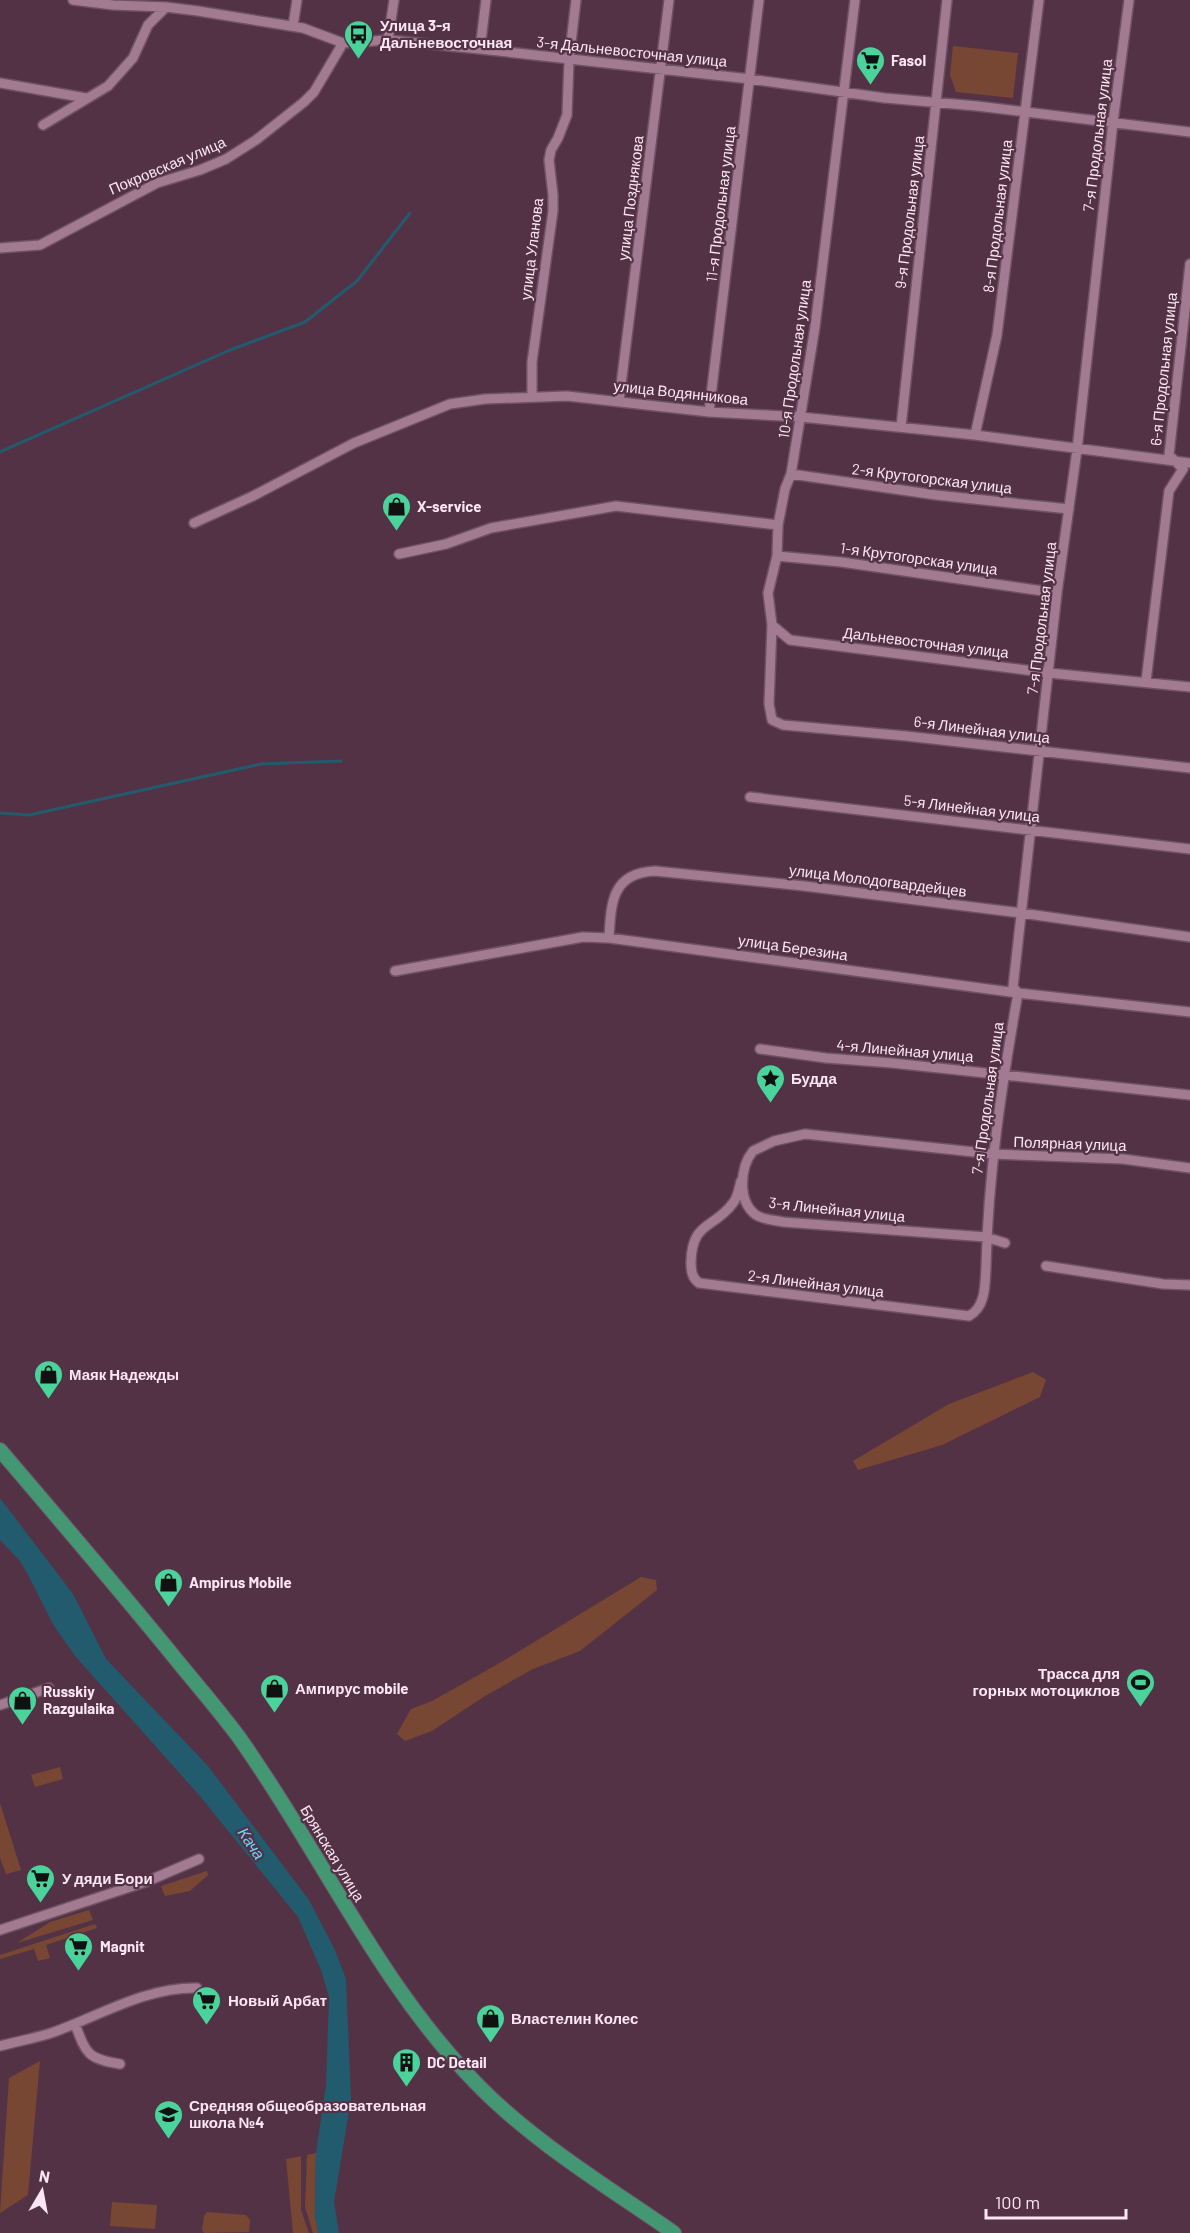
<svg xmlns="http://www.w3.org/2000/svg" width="1190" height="2233" viewBox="0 0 1190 2233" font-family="Barlow,sans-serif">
<rect width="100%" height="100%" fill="#533246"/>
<!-- green -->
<path fill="#784733" d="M 953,46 L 1018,53 L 1013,98 L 956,92 L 950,75 Z
M 1033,1372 L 1046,1380 L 1040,1397 L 942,1445 L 858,1470 L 853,1461 L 949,1404 Z
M 641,1577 L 656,1580 L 657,1590 L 580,1651 L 533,1669 L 485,1696 L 432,1731 L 405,1741 L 397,1734 L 411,1709 L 432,1701 L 498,1664 Z
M 60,1767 L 63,1779 L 35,1787 L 31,1775 Z
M 0,1803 L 21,1870 L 6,1874 L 0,1858 Z
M 207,1871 L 208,1875 L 190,1891 L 165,1896 L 161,1886 Z
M 89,1910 L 93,1920 L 17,1943 L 50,1922 Z
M 95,1924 L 97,1928 L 46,1945 L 50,1958 L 38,1961 L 34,1949 L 0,1959 L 0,1955 Z
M 40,2061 L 28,2195 L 0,2213 L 9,2078 Z
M 316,2153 L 315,2215 L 318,2233 L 313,2233 L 305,2207 L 307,2155 Z
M 301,2156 L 301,2210 L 309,2233 L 293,2233 L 286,2159 Z
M 112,2202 L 157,2205 L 155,2229 L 110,2226 Z
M 207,2212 L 246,2215 L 250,2220 L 249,2232 L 204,2233 L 202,2230 L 204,2216 Z"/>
<!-- water -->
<path fill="#225b6d" d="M 0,1498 L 73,1594 L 106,1659 L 208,1766 L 309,1900 L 335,1950 L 346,1979 L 351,2099 L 334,2202 L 339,2233 L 318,2233 L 315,2215 L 316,2153 L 326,2085 L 329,1997 L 321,1970 L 298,1917 L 199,1795 L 76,1657 L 54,1626 L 28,1575 L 20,1561 L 0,1540 Z"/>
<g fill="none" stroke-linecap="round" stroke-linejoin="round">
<!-- stream -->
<path stroke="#225b6d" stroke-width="3" d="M 0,452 L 230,350 L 305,322 L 357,281 L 410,213
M 0,813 L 29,815 L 261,764 L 341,761"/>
<defs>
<path id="minor" d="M 73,0 L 113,5 L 166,7 L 198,11 L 303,28 L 343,43 L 388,40 L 480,49 L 750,79 L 885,98 L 977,106 L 1190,132
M 855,0 L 815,327 L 791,474 L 785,489 L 778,525 L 777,556 L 768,593 L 772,625 L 769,704 L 772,720 L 783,725 L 906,736 L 1190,768
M 293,26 L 297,0
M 388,40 L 394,0
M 480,49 L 486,0
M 0,83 L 86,98
M 43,125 L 108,86 L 133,58 L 148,25 L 166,7
M 0,248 L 40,245 L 157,183 L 200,170 L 226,159 L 256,140 L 304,102 L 314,92 L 343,43
M 532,397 L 532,362 L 553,211 L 553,195 L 549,160 L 551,150 L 558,138 L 567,115 L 569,60 L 576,0
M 619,401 L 669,0
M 709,412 L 759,0
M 901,427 L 947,0
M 975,435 L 997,335 L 1039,0
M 791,474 L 936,495 L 1069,509
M 194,523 L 253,496 L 354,443 L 450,404 L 485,399 L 567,396 L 709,412 L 801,417 L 975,435 L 1190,463
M 399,554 L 446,544 L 491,528 L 616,506 L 778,525
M 777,556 L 841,562 L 1057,593
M 772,625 L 790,640 L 1049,673 L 1190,687
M 1146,681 L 1169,491 L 1183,469 L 1169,455 L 1190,264
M 750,797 L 1190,849
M 609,938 C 611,902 612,873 655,871 L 804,886 L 1021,913 L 1190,937
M 395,971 L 583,937 L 609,938 L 1018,993 L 1190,1012
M 760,1049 L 826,1058 L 892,1063 L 1190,1095
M 741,1181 C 739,1188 738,1197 733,1203 C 714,1229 692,1221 691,1262 C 691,1271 692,1278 699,1283 L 969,1316 C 986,1307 985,1284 986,1267 C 988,1174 1002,1084 1018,993 L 1013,987 L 1057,593 L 1077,450 L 1113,122 L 1129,0
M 1005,1243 L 986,1237 L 783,1222 C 775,1220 764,1220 756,1215 C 737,1201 740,1167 753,1151 L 774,1141 L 805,1134 L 993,1154 L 1123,1159 L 1190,1168
M 1046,1266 L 1163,1284 L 1190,1285
M 0,1705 L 49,1688
M 0,1930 L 148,1881 L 199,1859
M 75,2024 C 86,2053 87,2059 120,2064
M 0,2046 C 18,2041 37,2038 54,2032 C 101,2015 146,1987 197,1988"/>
<path id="highway" d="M 0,1450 C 59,1519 118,1588 175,1658 C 196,1684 218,1709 238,1736 C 319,1849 377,1981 474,2081 C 530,2140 608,2187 674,2233"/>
</defs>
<!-- minor casing -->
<use href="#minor" stroke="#6e5263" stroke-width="12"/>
<!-- highway casing -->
<use href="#highway" stroke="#6e5263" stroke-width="16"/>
<!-- minor -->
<use href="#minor" stroke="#a27b92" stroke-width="9"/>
<!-- highway -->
<use href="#highway" stroke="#439873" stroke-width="14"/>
</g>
<!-- icons -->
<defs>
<symbol id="bus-pin" viewBox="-11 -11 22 30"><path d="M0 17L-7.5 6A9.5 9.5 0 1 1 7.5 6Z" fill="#4ad49c" stroke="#533246"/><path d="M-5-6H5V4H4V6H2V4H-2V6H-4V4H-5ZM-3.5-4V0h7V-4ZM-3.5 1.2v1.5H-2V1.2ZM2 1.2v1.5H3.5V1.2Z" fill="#111"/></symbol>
<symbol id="supermarket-pin" viewBox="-11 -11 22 30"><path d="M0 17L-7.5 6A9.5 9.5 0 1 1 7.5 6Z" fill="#4ad49c" stroke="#533246"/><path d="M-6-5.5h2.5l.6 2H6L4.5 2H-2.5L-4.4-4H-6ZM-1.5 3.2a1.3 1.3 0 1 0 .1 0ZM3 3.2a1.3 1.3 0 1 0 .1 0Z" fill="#111"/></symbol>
<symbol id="shop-pin" viewBox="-11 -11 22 30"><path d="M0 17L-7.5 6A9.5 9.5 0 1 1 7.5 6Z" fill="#4ad49c" stroke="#533246"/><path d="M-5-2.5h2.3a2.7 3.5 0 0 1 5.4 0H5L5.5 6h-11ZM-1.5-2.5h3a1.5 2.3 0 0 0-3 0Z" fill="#111"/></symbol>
<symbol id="sight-pin" viewBox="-11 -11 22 30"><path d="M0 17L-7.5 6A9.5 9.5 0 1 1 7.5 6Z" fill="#4ad49c" stroke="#533246"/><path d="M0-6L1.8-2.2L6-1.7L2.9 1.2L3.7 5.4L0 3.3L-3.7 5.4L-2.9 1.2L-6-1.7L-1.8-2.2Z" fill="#111"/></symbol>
<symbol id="stadium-pin" viewBox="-11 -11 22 30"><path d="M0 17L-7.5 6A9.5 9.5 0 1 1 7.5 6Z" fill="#4ad49c" stroke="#533246"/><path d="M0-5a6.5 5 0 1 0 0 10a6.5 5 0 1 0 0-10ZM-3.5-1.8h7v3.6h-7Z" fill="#111"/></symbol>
<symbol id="building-pin" viewBox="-11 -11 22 30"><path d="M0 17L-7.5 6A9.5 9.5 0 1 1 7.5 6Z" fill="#4ad49c" stroke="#533246"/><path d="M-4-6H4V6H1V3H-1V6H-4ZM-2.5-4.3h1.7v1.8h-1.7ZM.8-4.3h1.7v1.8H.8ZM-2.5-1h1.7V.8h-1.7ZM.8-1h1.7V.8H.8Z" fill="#111"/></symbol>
<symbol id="school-pin" viewBox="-11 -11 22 30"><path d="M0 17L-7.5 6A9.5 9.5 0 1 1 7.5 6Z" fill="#4ad49c" stroke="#533246"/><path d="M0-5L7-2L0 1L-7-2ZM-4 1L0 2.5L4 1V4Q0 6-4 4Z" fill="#111"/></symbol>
</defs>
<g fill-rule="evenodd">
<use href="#bus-pin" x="342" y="18" width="33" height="45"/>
<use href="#supermarket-pin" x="854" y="44" width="33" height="45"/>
<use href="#shop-pin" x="380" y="490" width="33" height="45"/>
<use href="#sight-pin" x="754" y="1062" width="33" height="45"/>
<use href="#shop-pin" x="32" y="1358" width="33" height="45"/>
<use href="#shop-pin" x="152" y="1566" width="33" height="45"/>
<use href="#stadium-pin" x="1124" y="1666" width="33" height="45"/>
<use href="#shop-pin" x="258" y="1672" width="33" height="45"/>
<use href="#shop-pin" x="6" y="1684" width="33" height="45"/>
<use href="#supermarket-pin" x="24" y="1862" width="33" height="45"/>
<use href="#supermarket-pin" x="62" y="1930" width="33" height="45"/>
<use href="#supermarket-pin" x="190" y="1984" width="33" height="45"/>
<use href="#shop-pin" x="474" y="2002" width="33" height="45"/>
<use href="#building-pin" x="390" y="2046" width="33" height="45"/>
<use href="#school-pin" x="152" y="2098" width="33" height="45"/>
</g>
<g text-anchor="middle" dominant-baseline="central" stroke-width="4.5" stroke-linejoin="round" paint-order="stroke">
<!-- poi labels -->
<g font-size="15" font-weight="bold" fill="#fce6f2" stroke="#533246" text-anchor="start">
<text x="380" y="25">Улица 3-я<tspan x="380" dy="17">Дальневосточная</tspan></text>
<text x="891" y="60">Fasol</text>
<text x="417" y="506">X-service</text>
<text x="791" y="1078">Будда</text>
<text x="69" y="1374">Маяк Надежды</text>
<text x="189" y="1582">Ampirus Mobile</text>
<text x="1120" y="1673" text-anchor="end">Трасса для<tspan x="1120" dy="17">горных мотоциклов</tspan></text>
<text x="295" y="1688">Ампирус mobile</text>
<text x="43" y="1691">Russkiy<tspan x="43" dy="17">Razgulaika</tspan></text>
<text x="62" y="1878">У дяди Бори</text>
<text x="100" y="1946">Magnit</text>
<text x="228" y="2000">Новый Арбат</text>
<text x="511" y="2018">Властелин Колес</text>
<text x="427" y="2062">DC Detail</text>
<text x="189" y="2105">Средняя общеобразовательная<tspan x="189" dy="17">школа №4</tspan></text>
</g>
<!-- street labels -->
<g font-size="15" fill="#fce6f2" stroke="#533246">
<text transform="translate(632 51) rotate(6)">3-я Дальневосточная улица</text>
<text transform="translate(1097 135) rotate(-83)">7-я Продольная улица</text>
<text transform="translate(167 165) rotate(-23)">Покровская улица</text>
<text transform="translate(630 198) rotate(-83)">улица Позднякова</text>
<text transform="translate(720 204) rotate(-83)">11-я Продольная улица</text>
<text transform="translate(909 212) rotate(-83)">9-я Продольная улица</text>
<text transform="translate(997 216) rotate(-83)">8-я Продольная улица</text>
<text transform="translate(531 249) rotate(-83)">улица Уланова</text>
<text transform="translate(794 359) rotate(-82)">10-я Продольная улица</text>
<text transform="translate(1163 369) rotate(-84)">6-я Продольная улица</text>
<text transform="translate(681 392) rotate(6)">улица Водянникова</text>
<text transform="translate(932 478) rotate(7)">2-я Крутогорская улица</text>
<text transform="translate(919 558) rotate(8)">1-я Крутогорская улица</text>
<text transform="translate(1041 618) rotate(-83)">7-я Продольная улица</text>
<text transform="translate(926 642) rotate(7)">Дальневосточная улица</text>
<text transform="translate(982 729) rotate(7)">6-я Линейная улица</text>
<text transform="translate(972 808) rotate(7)">5-я Линейная улица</text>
<text transform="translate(878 880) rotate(7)">улица Молодогвардейцев</text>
<text transform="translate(793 947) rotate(8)">улица Березина</text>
<text transform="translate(905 1050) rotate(5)">4-я Линейная улица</text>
<text transform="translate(987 1098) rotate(-82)">7-я Продольная улица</text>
<text transform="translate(1070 1143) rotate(2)">Полярная улица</text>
<text transform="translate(837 1209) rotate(6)">3-я Линейная улица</text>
<text transform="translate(816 1283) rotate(7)">2-я Линейная улица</text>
<text transform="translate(333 1853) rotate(59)">Брянская улица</text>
</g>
<!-- water labels -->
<g font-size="16" font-style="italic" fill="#68d4f8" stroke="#533246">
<text transform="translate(252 1843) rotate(56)">Кача</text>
</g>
</g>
<!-- north arrow -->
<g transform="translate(42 2191) rotate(10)" stroke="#533246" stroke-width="4.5" paint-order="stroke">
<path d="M0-4.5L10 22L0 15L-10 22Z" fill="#fce6f2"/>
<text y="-9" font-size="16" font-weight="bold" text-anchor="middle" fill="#fce6f2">N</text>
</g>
<!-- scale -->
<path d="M986 2209v9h140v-9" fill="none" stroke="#fce6f2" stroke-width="3"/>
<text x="995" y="2209" font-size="18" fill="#fce6f2" stroke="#533246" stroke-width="4.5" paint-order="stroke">100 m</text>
</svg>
